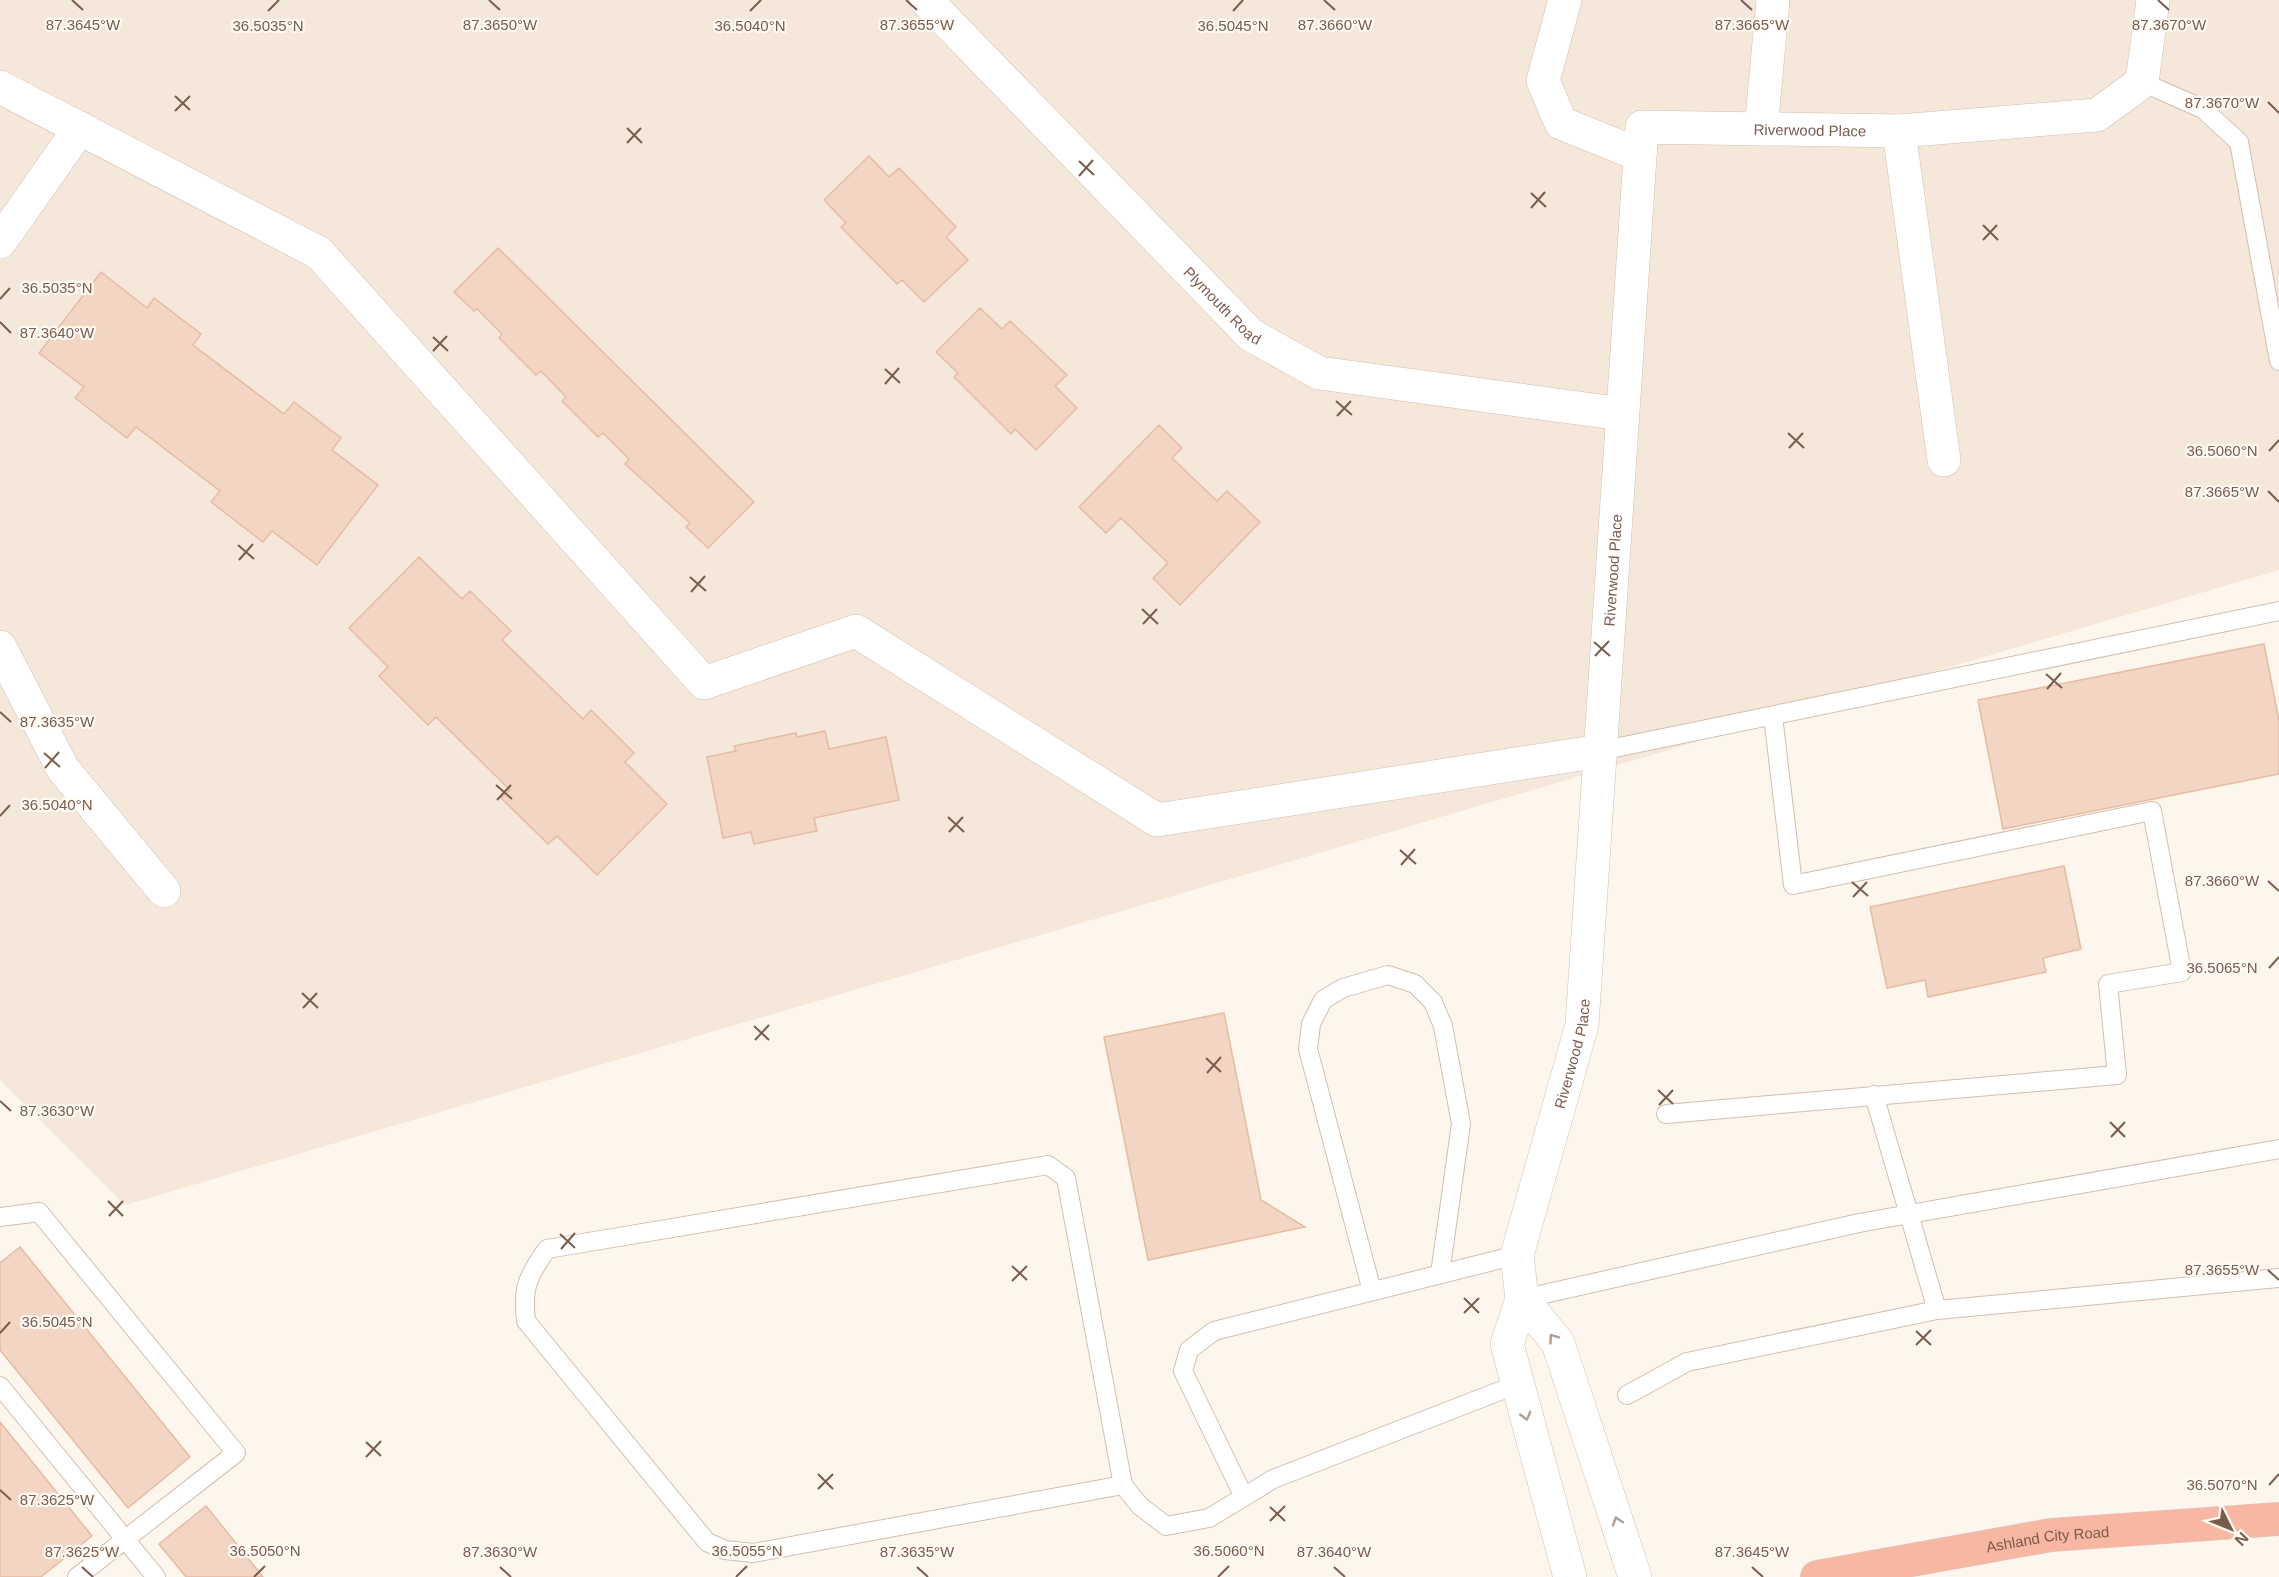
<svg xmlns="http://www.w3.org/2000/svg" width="2279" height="1577" viewBox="0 0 2279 1577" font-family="Arial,sans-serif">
<rect width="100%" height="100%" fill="#fdf6ec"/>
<!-- residential -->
<path fill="#f5e8da" d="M 0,0 L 2279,0 L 2279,570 L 125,1205 L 0,1080 Z"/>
<!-- building -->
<path fill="#f3d5c3" stroke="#e6bba3" stroke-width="1.5" d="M 869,156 L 889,177 L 899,168 L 956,227 L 946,237 L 968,260 L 924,302 L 902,280 L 897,284 L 841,227 L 846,223 L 824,200 Z
M 498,248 L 754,502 L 708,548 L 686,527 L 690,523 L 625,464 L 629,459 L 603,433 L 598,437 L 562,401 L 566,397 L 541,371 L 536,375 L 499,338 L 502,334 L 477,309 L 474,311 L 454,292 Z
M 101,272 L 147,308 L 154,298 L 201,334 L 193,345 L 284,414 L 294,402 L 341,438 L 332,450 L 378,485 L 317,565 L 272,531 L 263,542 L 211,502 L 220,491 L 136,427 L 127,438 L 75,398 L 84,387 L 39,353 Z
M 980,308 L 1002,329 L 1010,321 L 1067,375 L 1055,386 L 1077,408 L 1036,450 L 1015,429 L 1011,434 L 954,377 L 958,373 L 936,352 Z
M 1159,425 L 1182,448 L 1172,458 L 1217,501 L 1227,491 L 1260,522 L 1180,605 L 1153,578 L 1168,563 L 1121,518 L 1106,533 L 1079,507 Z
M 419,557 L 462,599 L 470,591 L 511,631 L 502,640 L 583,719 L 591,710 L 634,753 L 625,762 L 667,804 L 597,875 L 557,836 L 548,844 L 501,798 L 510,790 L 436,717 L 428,725 L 379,676 L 388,667 L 349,628 Z
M 2264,644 L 2279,721 L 2279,774 L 2003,829 L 1978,700 Z
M 825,731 L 829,749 L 886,737 L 899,800 L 814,818 L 817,831 L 754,844 L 751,832 L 723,838 L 707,757 L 736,751 L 734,746 L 796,733 L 797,737 Z
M 2064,866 L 2081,949 L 2043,958 L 2046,972 L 1928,997 L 1925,980 L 1887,988 L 1870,907 Z
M 1224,1013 L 1261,1200 L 1305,1227 L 1148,1260 L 1104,1037 Z
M 20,1247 L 190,1457 L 128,1508 L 0,1350 L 0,1263 Z
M 0,1422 L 92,1536 L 41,1577 L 0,1577 Z
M 206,1506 L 263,1577 L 186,1577 L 159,1544 Z"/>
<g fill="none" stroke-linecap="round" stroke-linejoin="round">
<defs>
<path id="lane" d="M 2142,82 L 2203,109 L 2239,142 L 2279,361
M 1600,751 L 2279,611
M 1874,1095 L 1937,1310
M 1666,1114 L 2117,1075 L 2108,984 L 2182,972 L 2152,811 L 1793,885 L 1773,716
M 0,1217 L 39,1212 L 236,1453 L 77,1577
M 1517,1255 L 1214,1331 L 1189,1350 L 1183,1371 L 1244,1497 L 1273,1479 L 1518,1384
M 1372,1291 L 1308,1049 L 1311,1024 L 1323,1000 L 1343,988 L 1388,975 L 1415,984 L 1433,1002 L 1443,1026 L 1461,1124 L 1440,1274
M 1522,1299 L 1859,1223 L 2279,1149
M 0,1386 L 156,1577
M 1627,1395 L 1687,1362 L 1937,1310 L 2279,1278
M 1123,1485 L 753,1553 L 725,1550 L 707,1542 L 526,1321 C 522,1287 528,1276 547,1249 L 1048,1165 L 1066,1178 L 1123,1485 L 1140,1506 L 1166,1526 L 1209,1518 L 1244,1497"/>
<g id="street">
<path id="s1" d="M 926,0 L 1251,335 L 1319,373 L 1622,414"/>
<path d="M 1565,0 L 1543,81 L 1561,123 L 1640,155"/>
<path d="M 0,87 L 319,253 L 704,683 L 856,631 L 1157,820 L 1600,751"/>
<path d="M 1761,129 L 1773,0"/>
<path d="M 1899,131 L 1944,460"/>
<path d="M 0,242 L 80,128"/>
<path d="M 0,647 L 63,769 L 164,891"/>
<path d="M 1522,1299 L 1558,1343 L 1635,1577"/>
<path id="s2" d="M 1570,1577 L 1507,1344 L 1522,1299 L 1517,1255 L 1582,1025 L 1642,127 L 1899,131 L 2097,115 L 2142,82 L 2153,0"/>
</g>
<g id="highway">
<path id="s3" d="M 1817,1577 L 2051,1535 L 2279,1519"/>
</g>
</defs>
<!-- lane casing -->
<use href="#lane" stroke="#d1beb0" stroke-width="20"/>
<!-- street casing -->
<use href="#street" stroke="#d1beb0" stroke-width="34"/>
<!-- highway casing -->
<use href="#highway" stroke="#dad1cd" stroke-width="34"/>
<!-- lane -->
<use href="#lane" stroke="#fff" stroke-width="18"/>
<!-- street -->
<use href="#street" stroke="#fff" stroke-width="33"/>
<!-- highway -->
<use href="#highway" stroke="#f7b7a3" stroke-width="33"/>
</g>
<!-- one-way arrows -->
<defs><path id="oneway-chevron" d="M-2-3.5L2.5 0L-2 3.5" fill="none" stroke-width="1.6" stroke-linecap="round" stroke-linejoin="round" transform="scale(1.5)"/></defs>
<g stroke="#af9d94">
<use href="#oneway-chevron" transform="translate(1553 1338) rotate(-126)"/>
<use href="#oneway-chevron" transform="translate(1526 1416) rotate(75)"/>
<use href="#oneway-chevron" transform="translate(1617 1521) rotate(-108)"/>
</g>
<!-- ticks -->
<path fill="none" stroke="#7a5c4d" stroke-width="2" d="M 72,0 L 83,10M 489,0 L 500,10M 906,0 L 917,10M 1324,0 L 1335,10M 1741,0 L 1752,10M 2158,0 L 2169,10M 268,11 L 279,0M 750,11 L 761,0M 1233,11 L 1243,0M 175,96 L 190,110M 2268,102 L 2279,113M 175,111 L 190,96M 627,128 L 642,143M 627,143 L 641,128M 1079,161 L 1094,175M 1079,176 L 1093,160M 1531,193 L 1546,207M 1531,208 L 1545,192M 1983,225 L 1998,240M 1983,240 L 1997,225M 0,299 L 10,288M 0,322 L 11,333M 433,337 L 448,351M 433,351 L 447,336M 885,369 L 900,383M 885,384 L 899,368M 1336,401 L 1352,415M 1337,416 L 1351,401M 1788,433 L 1804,448M 1789,448 L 1803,433M 2269,451 L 2279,440M 2268,491 L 2279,502M 238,545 L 254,559M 239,560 L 253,544M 690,577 L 706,591M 691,592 L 705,576M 1142,609 L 1158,624M 1143,624 L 1157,609M 1594,642 L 1610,656M 1595,656 L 1609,641M 2046,674 L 2062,688M 2047,689 L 2061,673M 0,712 L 11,722M 44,753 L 60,767M 45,768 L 59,752M 496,785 L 512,799M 497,800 L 511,785M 0,816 L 10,805M 948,817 L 964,832M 949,832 L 963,817M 1400,850 L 1416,864M 1401,865 L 1415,849M 2268,881 L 2279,891M 1852,882 L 1868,896M 1853,897 L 1867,882M 2269,968 L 2279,957M 302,993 L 318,1008M 303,1008 L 317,993M 754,1026 L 769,1040M 755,1040 L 769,1025M 1206,1058 L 1221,1072M 1207,1073 L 1221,1057M 1658,1090 L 1673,1104M 0,1101 L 11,1111M 1659,1105 L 1673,1090M 2110,1122 L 2125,1137M 2111,1137 L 2125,1122M 108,1201 L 123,1216M 109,1216 L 123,1201M 560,1234 L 575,1248M 561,1249 L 575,1233M 1012,1266 L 1027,1280M 2268,1270 L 2279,1280M 1012,1281 L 1027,1266M 1464,1298 L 1479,1313M 1464,1313 L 1479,1298M 1916,1331 L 1931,1345M 0,1333 L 10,1322M 1916,1345 L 1931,1330M 366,1442 L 381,1456M 366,1457 L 381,1441M 818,1474 L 833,1489M 2269,1485 L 2279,1474M 818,1489 L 833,1474M 0,1490 L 11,1500M 1270,1507 L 1285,1521M 1270,1521 L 1285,1506M 82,1567 L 93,1577M 500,1567 L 511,1577M 917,1567 L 928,1577M 1334,1567 L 1345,1577M 1752,1567 L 1763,1577M 254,1577 L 265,1566M 736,1577 L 747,1566M 1218,1577 L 1229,1566"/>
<g text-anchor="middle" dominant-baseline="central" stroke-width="4.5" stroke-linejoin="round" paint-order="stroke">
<!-- street labels -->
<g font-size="15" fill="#7a5c4d" stroke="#fffaf3">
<text stroke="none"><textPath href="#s2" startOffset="1640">Riverwood Place</textPath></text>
<text stroke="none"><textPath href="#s1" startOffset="426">Plymouth Road</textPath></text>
<text stroke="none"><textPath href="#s2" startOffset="1028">Riverwood Place</textPath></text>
<text stroke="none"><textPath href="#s2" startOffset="542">Riverwood Place</textPath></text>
<text stroke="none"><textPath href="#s3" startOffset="234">Ashland City Road</textPath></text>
</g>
</g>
<g font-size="15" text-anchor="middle" fill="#7a5c4d" stroke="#fffaf3" stroke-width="4.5" stroke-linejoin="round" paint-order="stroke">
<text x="2169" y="30">87.3670°W</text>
<text x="917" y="30">87.3655°W</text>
<text x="83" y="30">87.3645°W</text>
<text x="500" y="30">87.3650°W</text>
<text x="1335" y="30">87.3660°W</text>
<text x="1752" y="30">87.3665°W</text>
<text x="268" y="31">36.5035°N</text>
<text x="750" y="31">36.5040°N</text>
<text x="1233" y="31">36.5045°N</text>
<text x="2222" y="108">87.3670°W</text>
<text x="57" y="293">36.5035°N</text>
<text x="57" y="338">87.3640°W</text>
<text x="2222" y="456">36.5060°N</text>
<text x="2222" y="497">87.3665°W</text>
<text x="57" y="727">87.3635°W</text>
<text x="57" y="810">36.5040°N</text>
<text x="2222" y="886">87.3660°W</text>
<text x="2222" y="973">36.5065°N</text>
<text x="57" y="1116">87.3630°W</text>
<text x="2222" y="1275">87.3655°W</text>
<text x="57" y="1327">36.5045°N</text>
<text x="2222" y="1490">36.5070°N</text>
<text x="57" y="1505">87.3625°W</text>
<text x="265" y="1556">36.5050°N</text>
<text x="747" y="1556">36.5055°N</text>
<text x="1229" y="1556">36.5060°N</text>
<text x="82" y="1557">87.3625°W</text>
<text x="500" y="1557">87.3630°W</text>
<text x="917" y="1557">87.3635°W</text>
<text x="1334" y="1557">87.3640°W</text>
<text x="1752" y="1557">87.3645°W</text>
</g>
<!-- north arrow -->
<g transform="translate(2231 1529) rotate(133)" stroke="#fffaf3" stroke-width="4.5" paint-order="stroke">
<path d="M0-4.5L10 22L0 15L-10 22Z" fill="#7a5c4d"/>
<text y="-9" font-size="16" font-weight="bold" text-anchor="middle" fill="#7a5c4d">N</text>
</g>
</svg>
